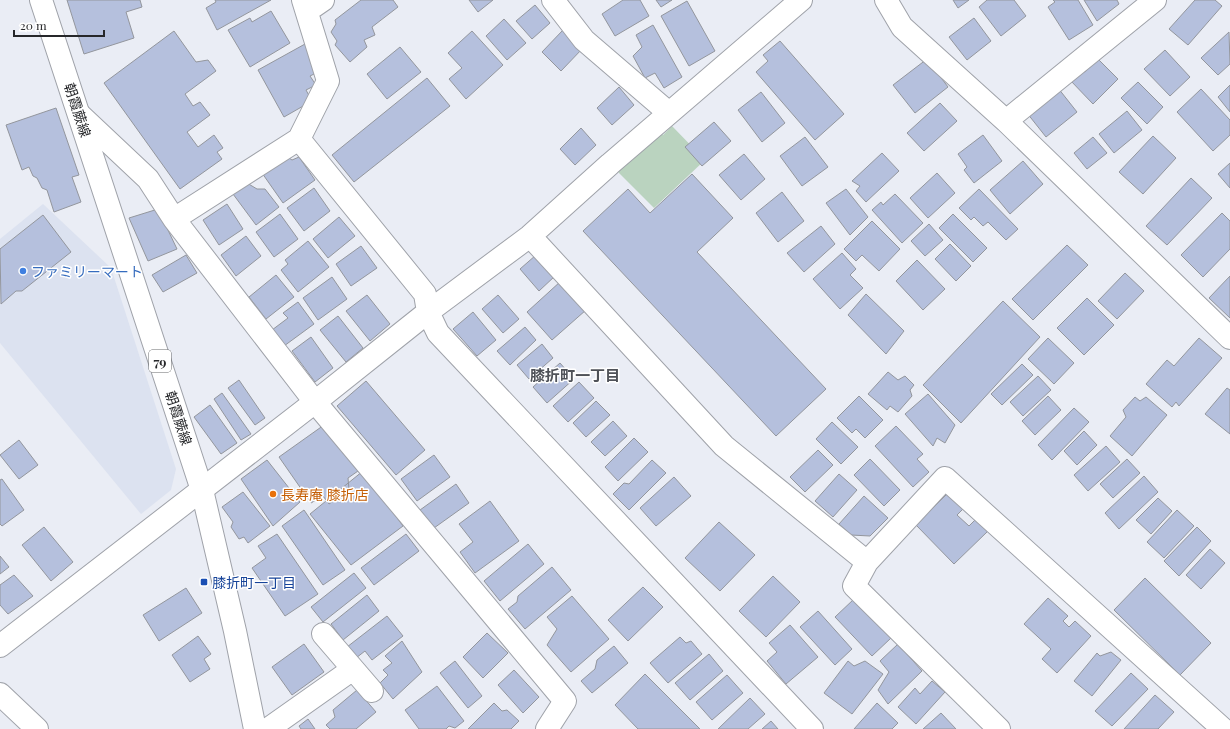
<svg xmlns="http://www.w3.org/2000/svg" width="1230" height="729" viewBox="0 0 1230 729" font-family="'Playfair Display','Noto Sans JP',serif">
<rect width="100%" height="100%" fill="#eaedf5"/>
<!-- built -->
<path fill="#dce2f0" d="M 43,204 L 111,268 L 176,469 L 171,490 L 141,514 L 0,343 L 0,239 Z"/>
<!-- green -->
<path fill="#bad3bf" d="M 654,126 L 663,135 L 672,126 L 705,160 L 654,208 L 610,164 Z"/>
<!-- building -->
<path fill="#b5c0dd" stroke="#93969d" d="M 67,0 L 140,0 L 142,7 L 126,12 L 134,38 L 84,54 Z
M 215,0 L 271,0 L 217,30 L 206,8 L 216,2 Z
M 361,0 L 393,0 L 398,7 L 372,27 L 375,35 L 364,40 L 367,47 L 350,62 L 335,45 L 337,41 L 331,32 L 336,24 L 335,20 Z
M 469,0 L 493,0 L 478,12 Z
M 623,0 L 640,0 L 649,16 L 615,36 L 602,14 Z
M 656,0 L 672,0 L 661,7 Z
M 953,0 L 969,0 L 958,8 Z
M 987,0 L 1014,0 L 1026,16 L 1001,36 L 979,7 Z
M 1053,0 L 1078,0 L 1093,25 L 1069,40 L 1048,7 L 1055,2 Z
M 1084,0 L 1117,0 L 1119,4 L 1097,21 Z
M 1195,0 L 1215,0 L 1222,6 L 1188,45 L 1169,29 Z
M 687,1 L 715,51 L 689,66 L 661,16 Z
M 535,5 L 550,23 L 532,39 L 516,21 Z
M 271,11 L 290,43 L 250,67 L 228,30 L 250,18 L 252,22 Z
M 974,18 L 991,41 L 967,60 L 949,37 Z
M 504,19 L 526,43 L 507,60 L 486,36 Z
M 653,25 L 682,77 L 664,88 L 655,73 L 645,78 L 633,56 L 642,47 L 636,35 Z
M 563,30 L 583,48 L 561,71 L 542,52 Z
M 174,31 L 196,62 L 208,60 L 216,71 L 185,94 L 193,106 L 200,102 L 210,115 L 187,132 L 198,147 L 214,135 L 223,148 L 217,152 L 222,159 L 180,189 L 104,83 Z
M 472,31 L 503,65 L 466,99 L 449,79 L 462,68 L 448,53 Z
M 1229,32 L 1230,64 L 1218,75 L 1201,58 Z
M 780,41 L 844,114 L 815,140 L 756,72 L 768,61 L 763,55 Z
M 305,44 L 320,71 L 310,76 L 316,85 L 306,90 L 312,101 L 284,117 L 258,70 Z
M 400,47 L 421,72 L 387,99 L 367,74 Z
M 1165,50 L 1190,77 L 1170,96 L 1144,69 Z
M 927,59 L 948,87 L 915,113 L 893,85 Z
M 1098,59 L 1118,79 L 1093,104 L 1070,80 L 1081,69 L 1085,72 Z
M 427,78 L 450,106 L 354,182 L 332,155 Z
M 1138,82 L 1163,107 L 1147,124 L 1121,98 Z
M 1230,85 L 1230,112 L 1218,97 Z
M 619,87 L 634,105 L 612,125 L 597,108 Z
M 1058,88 L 1077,112 L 1046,137 L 1027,113 Z
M 1201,89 L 1230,120 L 1230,135 L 1213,151 L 1177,112 Z
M 761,92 L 785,123 L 762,142 L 738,110 Z
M 940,103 L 957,121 L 924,151 L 907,133 Z
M 56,108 L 79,175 L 72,177 L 81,202 L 54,212 L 47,190 L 42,188 L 37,178 L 33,176 L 29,167 L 22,170 L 6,125 Z
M 1127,111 L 1142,130 L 1114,153 L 1099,134 Z
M 714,122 L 731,141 L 702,166 L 685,147 Z
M 581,128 L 596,145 L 575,165 L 560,149 Z
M 983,135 L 1002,161 L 974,183 L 964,170 L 967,167 L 958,154 Z
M 1153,136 L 1176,158 L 1143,194 L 1119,172 Z
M 805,137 L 828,167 L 802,186 L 780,156 Z
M 1093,137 L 1107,153 L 1087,169 L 1074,153 Z
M 882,153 L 899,171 L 866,202 L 856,191 L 860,186 L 852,181 Z
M 744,154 L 765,179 L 741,200 L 719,175 Z
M 286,156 L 292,160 L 299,157 L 315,180 L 283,203 L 262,173 Z
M 1023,161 L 1043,184 L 1010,214 L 990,190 Z
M 1230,163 L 1230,188 L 1218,174 Z
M 937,173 L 955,193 L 928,218 L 910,198 Z
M 692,174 L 733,218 L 697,252 L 826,389 L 776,436 L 583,231 L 628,189 L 650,213 Z
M 1191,178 L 1212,198 L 1167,245 L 1146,226 Z
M 247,183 L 257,189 L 265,189 L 279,207 L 256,225 L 233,194 Z
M 314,188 L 330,211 L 304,231 L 287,208 Z
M 846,189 L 868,217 L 850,235 L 826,203 Z
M 979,189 L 1018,229 L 1006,240 L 988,222 L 983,226 L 974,217 L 971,220 L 959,208 Z
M 782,192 L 804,221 L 778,242 L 756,213 Z
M 895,194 L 923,223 L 902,243 L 872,210 L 881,202 L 883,205 Z
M 227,204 L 243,229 L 219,245 L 203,220 Z
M 158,209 L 177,249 L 148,261 L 129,218 Z
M 1222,213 L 1230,221 L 1230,249 L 1203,277 L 1181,255 Z
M 280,214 L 298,239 L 274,257 L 256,232 Z
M 953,214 L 987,248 L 973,262 L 939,228 Z
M 43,215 L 71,252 L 22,291 L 16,291 L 1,304 L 0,249 Z
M 339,217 L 355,236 L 328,258 L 313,239 Z
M 872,221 L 900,249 L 879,271 L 862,255 L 856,261 L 844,249 Z
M 929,224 L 943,240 L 925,256 L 911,241 Z
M 821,226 L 835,244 L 804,272 L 787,253 Z
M 246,236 L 261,256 L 236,276 L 221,255 Z
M 308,241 L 329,267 L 298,292 L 281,270 L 288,264 L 285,260 Z
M 950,244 L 971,266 L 956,281 L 935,259 Z
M 1067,245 L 1088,265 L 1033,320 L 1012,299 Z
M 361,246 L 377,268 L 351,286 L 336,264 Z
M 842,253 L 856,269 L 850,275 L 863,288 L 840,309 L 813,279 Z
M 186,255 L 197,273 L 163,292 L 152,275 Z
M 536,255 L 555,276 L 539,291 L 520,269 Z
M 917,260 L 945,289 L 923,310 L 896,281 Z
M 1125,273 L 1144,291 L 1117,319 L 1098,301 Z
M 276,275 L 294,297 L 266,319 L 249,297 Z
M 1230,276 L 1230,318 L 1209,298 Z
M 332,277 L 347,299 L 318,320 L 303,298 Z
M 561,281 L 586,310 L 552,340 L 527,312 Z
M 866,294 L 904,331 L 886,354 L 848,315 Z
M 367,295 L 390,324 L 370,341 L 346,311 Z
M 498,295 L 519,319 L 503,333 L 482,309 Z
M 1087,298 L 1114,325 L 1084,355 L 1057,328 Z
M 1003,301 L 1040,337 L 961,423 L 923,385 Z
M 298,302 L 314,324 L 284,346 L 272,330 L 288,318 L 283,313 Z
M 473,312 L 496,340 L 477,356 L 453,329 Z
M 338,316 L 363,348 L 346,362 L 320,330 Z
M 525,327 L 536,340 L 510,365 L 497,351 Z
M 311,337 L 333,368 L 315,382 L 292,351 Z
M 1048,338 L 1074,363 L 1054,384 L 1028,359 Z
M 1199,338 L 1222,358 L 1179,406 L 1176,402 L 1172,407 L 1146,384 L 1167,360 L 1174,366 Z
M 542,344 L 553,358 L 529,379 L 517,365 Z
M 560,363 L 574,379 L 547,403 L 533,387 Z
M 1022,364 L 1033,375 L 1002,405 L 991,394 Z
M 888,372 L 898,380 L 905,376 L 914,385 L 910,390 L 912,396 L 898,412 L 890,406 L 887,410 L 868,394 Z
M 1038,376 L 1051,390 L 1023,416 L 1010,402 Z
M 239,380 L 265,418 L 255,425 L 228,388 Z
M 366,381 L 425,450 L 396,475 L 337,406 Z
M 579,382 L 594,398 L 568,422 L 553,406 Z
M 1227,388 L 1230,390 L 1230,434 L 1205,414 Z
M 222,393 L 251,434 L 241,440 L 214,399 Z
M 928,394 L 955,425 L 945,443 L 937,438 L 933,446 L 905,414 Z
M 859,396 L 883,420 L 865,438 L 856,429 L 852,433 L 837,418 Z
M 1048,396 L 1061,410 L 1035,435 L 1022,421 Z
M 1135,397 L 1140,401 L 1146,397 L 1167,415 L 1132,456 L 1110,436 L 1126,417 L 1123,410 Z
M 596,401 L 610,415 L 586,437 L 573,423 Z
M 210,405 L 237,443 L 221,454 L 194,417 Z
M 1074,408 L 1089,422 L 1052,460 L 1038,445 Z
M 613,421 L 627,436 L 605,456 L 591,442 Z
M 832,422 L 858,447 L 841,464 L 816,439 Z
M 324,425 L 358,471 L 348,478 L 349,490 L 329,504 L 323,496 L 311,503 L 279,457 Z
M 896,426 L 923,454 L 917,459 L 929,472 L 913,487 L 875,446 Z
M 1084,431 L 1097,445 L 1077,465 L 1064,451 Z
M 634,438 L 648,452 L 618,481 L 605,467 Z
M 19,440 L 38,465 L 19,479 L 0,455 Z
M 1106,446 L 1120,462 L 1088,491 L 1074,475 Z
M 818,450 L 833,465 L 805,492 L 790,477 Z
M 434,455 L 450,477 L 417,501 L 401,479 Z
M 870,459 L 900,490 L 884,506 L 854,475 Z
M 1127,459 L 1140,473 L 1113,498 L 1100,484 Z
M 267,460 L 300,502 L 273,526 L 241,479 Z
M 652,460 L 666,473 L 629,510 L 613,494 L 624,483 L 629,484 Z
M 363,471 L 403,526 L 351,565 L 310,514 Z
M 839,474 L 857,490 L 833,517 L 815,501 Z
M 1144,476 L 1158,492 L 1119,529 L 1105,513 Z
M 674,477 L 691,496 L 656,526 L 640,508 Z
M 2,479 L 24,510 L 2,526 L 0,524 L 0,480 Z
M 456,484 L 469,503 L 434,528 L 420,510 Z
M 950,491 L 966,506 L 957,515 L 969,526 L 976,519 L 988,531 L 954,564 L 916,525 Z
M 243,492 L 270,526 L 248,543 L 244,537 L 239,539 L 231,527 L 233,522 L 222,507 Z
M 864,496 L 888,518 L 870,536 L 851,535 L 839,524 Z
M 1158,498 L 1172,511 L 1151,534 L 1136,520 Z
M 490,501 L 519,541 L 475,573 L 460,552 L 473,542 L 459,524 Z
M 304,510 L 345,570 L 323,585 L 282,526 Z
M 1177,510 L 1194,526 L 1164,558 L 1147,542 Z
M 719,522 L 755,555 L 720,591 L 685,558 Z
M 44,527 L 73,562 L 51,581 L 22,545 Z
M 1197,527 L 1211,541 L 1179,576 L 1164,561 Z
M 277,534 L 318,594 L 285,616 L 252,568 L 266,558 L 258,546 Z
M 406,534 L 419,551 L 374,585 L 361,568 Z
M 528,544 L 544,564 L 500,601 L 484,581 Z
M 1210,549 L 1225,563 L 1201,589 L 1186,575 Z
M 0,556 L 9,567 L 0,574 Z
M 552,567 L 571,590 L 525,629 L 508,609 L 517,602 L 518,596 Z
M 354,573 L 366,588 L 323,622 L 311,607 Z
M 14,575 L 33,596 L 8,614 L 0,605 L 0,585 Z
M 773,576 L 800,602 L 766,637 L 739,611 Z
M 1145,578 L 1211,643 L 1180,675 L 1114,610 Z
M 643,587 L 663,607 L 628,641 L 608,620 Z
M 186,588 L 202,613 L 159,641 L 143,615 Z
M 367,595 L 379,611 L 343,640 L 331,624 Z
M 572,596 L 609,639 L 571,672 L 547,645 L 557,629 L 547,617 Z
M 1048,598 L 1068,616 L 1063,621 L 1069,627 L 1075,621 L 1091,636 L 1057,673 L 1042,659 L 1051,649 L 1024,624 Z
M 854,599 L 891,638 L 872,656 L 835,617 Z
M 818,611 L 852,649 L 835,665 L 800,627 Z
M 387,616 L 403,636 L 372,660 L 365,651 L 356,658 L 347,647 Z
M 790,625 L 818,657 L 786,684 L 767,661 L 777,652 L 769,643 Z
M 487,633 L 508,653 L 483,678 L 463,657 Z
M 198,636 L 211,654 L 204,659 L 210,669 L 190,682 L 172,655 Z
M 680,637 L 686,643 L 691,641 L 702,654 L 668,683 L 650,663 Z
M 402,641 L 422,672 L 393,699 L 380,683 L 388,675 L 383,670 L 392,663 L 385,656 Z
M 304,644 L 324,672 L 292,695 L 272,667 Z
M 898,644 L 922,671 L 888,704 L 878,690 L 889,672 L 880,661 Z
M 614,646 L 628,663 L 592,693 L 581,681 L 595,669 L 597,660 Z
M 1111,652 L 1121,660 L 1092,696 L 1074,681 L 1097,653 L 1100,656 Z
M 709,654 L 723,671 L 690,700 L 675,683 Z
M 455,661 L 482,696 L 468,708 L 440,673 Z
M 848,661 L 854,666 L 865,661 L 883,674 L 852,714 L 824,693 Z
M 514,670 L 539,697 L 523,713 L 498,685 Z
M 1131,673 L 1148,689 L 1112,726 L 1095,711 Z
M 645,674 L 700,729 L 638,729 L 615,705 Z
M 727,675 L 743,693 L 712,720 L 696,702 Z
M 932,681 L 945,692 L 916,724 L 898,707 L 915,688 L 920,694 Z
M 437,686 L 464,721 L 455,728 L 449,726 L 446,729 L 419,729 L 405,710 Z
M 357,690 L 376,712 L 356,729 L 330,729 L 326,725 L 335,717 L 333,710 Z
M 1155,695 L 1174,712 L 1158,729 L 1124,729 Z
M 750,698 L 765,714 L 748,729 L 718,729 Z
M 494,703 L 502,711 L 507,710 L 519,721 L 511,729 L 468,729 Z
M 877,703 L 898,723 L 892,729 L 854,729 Z
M 941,713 L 956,729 L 923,729 Z
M 308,719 L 315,729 L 301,729 L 299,726 Z
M 771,721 L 778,729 L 762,729 Z"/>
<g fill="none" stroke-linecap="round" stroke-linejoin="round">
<defs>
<path id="minor" d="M 553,0 L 584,40 L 669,113
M 886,0 L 902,27 L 1006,121 L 1230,338
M 307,11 L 323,0
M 80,115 L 148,179 L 174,219 L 315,402 L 565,701 L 547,729
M 1006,121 L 1155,0
M 299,139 L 425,294 L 428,312 L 438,333 L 812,729
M 174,219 L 299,139 L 328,81 L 303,0
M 530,236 L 724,446 L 867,562 L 854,586 L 999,729
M 867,562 L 945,478 L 1223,729
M 323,634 L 372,691
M 0,646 L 315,402 L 428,312 L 530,236 L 610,164 L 801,0
M 0,694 L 37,729
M 268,729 L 353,669"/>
<path id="major" d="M 41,0 L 202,490 L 235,631 L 255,729"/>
</defs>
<!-- minor casing -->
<use href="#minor" stroke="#9fa2a9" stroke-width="24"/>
<!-- major casing -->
<use href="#major" stroke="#9fa2a9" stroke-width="24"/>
<!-- minor -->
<use href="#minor" stroke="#fff" stroke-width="22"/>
<!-- major -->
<use href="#major" stroke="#fff" stroke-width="22"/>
</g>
<!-- markers -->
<circle fill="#3f7fe0" stroke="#fff" stroke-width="1.5" cx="23" cy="271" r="4"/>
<circle fill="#e8710a" stroke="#fff" stroke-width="1.5" cx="273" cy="494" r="4"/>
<rect fill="#1a4fb4" stroke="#fff" stroke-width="1.5" x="200" y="578" width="8" height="8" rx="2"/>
<g text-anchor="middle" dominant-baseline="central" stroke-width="3" stroke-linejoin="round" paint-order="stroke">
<!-- shield labels -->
<rect fill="#fff" stroke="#67686a" stroke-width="1" x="149" y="350" width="22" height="22" rx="3"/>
<g font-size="13" font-weight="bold" fill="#26272a">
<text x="160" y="361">79</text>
</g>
<!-- street labels -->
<g font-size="14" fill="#26272a" stroke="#fff">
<text transform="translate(78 110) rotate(72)">朝霞蕨線</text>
<text transform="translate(179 418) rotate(72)">朝霞蕨線</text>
</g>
<!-- shop labels -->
<g font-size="14" fill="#366cbe" stroke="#fff" text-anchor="start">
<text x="31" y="271">ファミリーマート</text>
</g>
<!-- food labels -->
<g font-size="14" fill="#c56008" stroke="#fff" text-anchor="start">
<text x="281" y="494">長寿庵 膝折店</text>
</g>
<!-- transit labels -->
<g font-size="14" fill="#164399" stroke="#fff" text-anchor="start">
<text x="212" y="582">膝折町一丁目</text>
</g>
<!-- neighbourhood labels -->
<g font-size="15" font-weight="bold" fill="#4f5258" stroke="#fff">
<text x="575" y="375">膝折町一丁目</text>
</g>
</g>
<!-- scale -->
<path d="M14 30v6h90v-6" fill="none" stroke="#26272a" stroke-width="2"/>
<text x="20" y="30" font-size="12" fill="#26272a" stroke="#ffffff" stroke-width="3" paint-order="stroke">20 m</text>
</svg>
